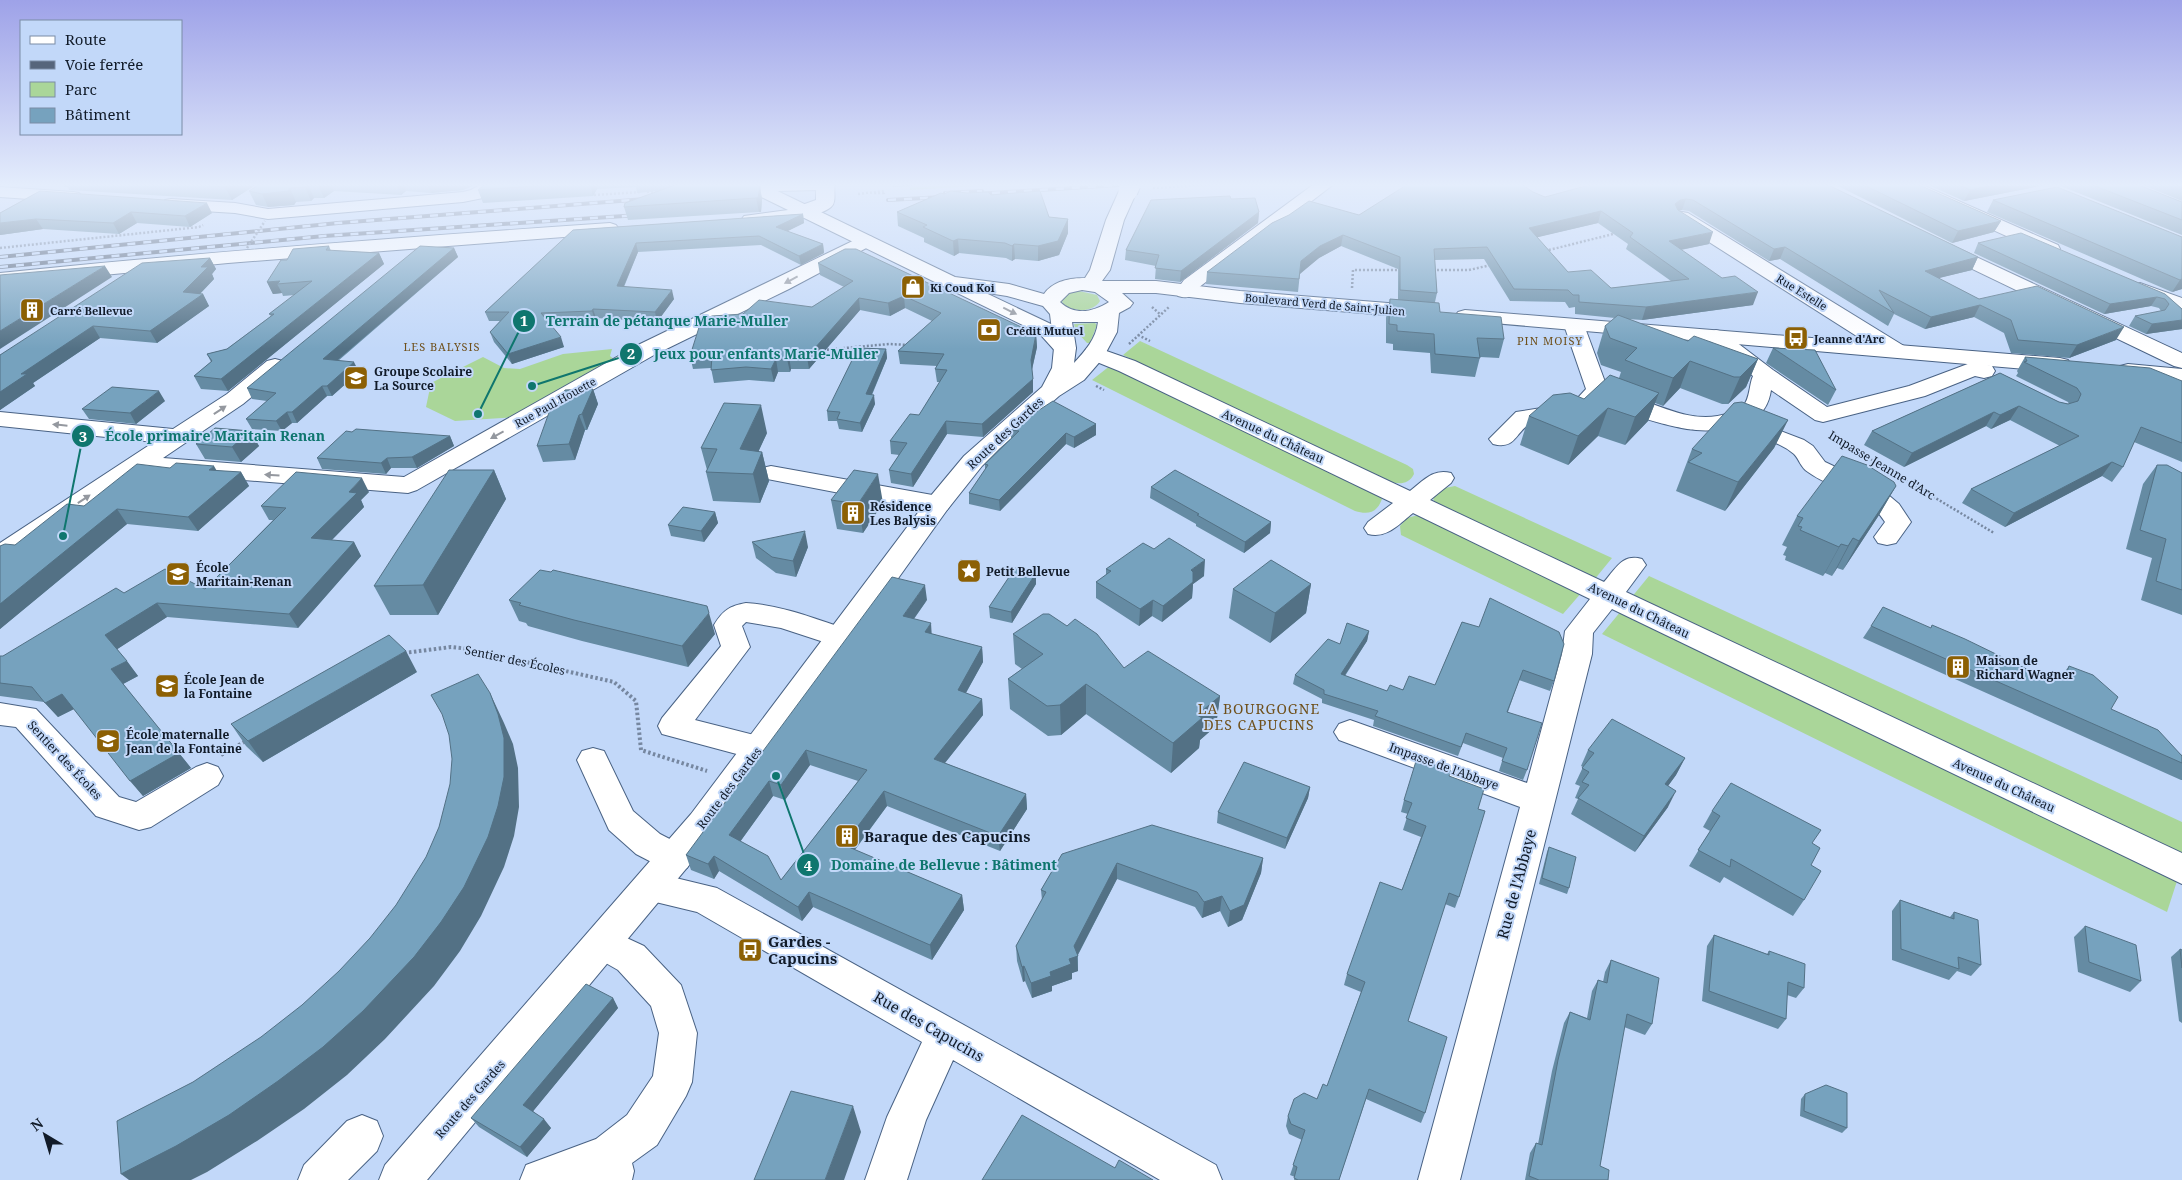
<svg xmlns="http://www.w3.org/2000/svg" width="2182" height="1180" viewBox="0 0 2182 1180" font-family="'Noto Serif',serif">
<rect width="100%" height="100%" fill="#c2d8f9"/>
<!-- green -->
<path fill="#aad699" d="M 970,184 L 1011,184 L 910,190 L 910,187 Z
M 1079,291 L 1097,295 L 1100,301 C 1093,313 1073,312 1063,304 L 1061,298 L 1067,293 Z
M 1095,323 L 1097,325 L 1090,343 L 1087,343 L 1076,331 L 1074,324 Z
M 1140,341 L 1407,465 L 1413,469 L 1414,474 C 1408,486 1397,484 1386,481 L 1123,355 Z
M 612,349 L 610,356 L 616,361 L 517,417 L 455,421 L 426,407 L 431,383 L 483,357 L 504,368 L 520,369 L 563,354 Z
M 1111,365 L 1380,495 L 1382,499 C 1377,513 1368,515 1355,511 L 1092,380 Z
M 1455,486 L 1612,558 L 1594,580 L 1435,505 L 1433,497 L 1440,489 Z
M 1422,514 L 1582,592 L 1563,614 L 1401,535 L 1400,526 L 1407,518 Z
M 1649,576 L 2182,822 L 2182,858 L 1631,598 Z
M 1621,611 L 2178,878 L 2167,912 L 1602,634 Z"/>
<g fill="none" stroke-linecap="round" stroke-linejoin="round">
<defs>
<path id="minor" d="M 482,184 L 503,184 L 483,198 L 463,202 L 268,219 L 235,213 L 171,209 L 165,208 L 162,204 L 165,200 L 171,199 L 235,203 L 268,209 L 463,192 L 471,190 Z
M 766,184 L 835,184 C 833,190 837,202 831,207 C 819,218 759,228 744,224 L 741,220 L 744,216 L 788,210 L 816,200 L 816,190 L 779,191 L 763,196 L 757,195 L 754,191 L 757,187 Z
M 1314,184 L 1334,184 L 1198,288 C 1192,297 1188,299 1178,296 L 1175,292 L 1184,280 Z
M 1897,184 L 1920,184 L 2058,245 L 2060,249 L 2058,253 L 2051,255 L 2044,253 L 1900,188 Z
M 0,187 L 73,192 L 79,193 L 82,197 L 79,201 L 73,202 L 0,197 Z
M 1682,212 L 1688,213 L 1904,346 L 1907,351 L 1904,356 L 1896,357 L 1888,356 L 1676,221 L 1673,217 L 1676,213 Z
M 610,223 L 616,225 L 619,229 L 616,233 L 228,263 L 0,285 L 0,273 C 203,252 406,237 610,223 Z
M 865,235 L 872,237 L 874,241 L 872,245 L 789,289 L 654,355 L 417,490 L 408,493 L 182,475 L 145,470 L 9,561 L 0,564 L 0,543 L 154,442 L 0,426 L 0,412 L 173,429 L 227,394 L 267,361 L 275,359 L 283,361 L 286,366 L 283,371 L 243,404 L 163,458 L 404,477 L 638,345 Z
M 1942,241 L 2182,353 L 2182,368 L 2174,366 L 1935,251 L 1933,247 L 1935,243 Z
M 950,276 L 1053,325 L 1076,348 L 1073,353 L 1065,354 L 1057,353 L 1039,333 L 943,286 L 940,282 L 943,278 Z
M 2140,283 L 2182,298 L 2182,311 L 2133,293 L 2130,289 L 2133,285 Z
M 1574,319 L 1581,321 L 1584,325 L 1608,390 C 1590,417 1580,417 1550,421 C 1544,421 1535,421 1531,423 C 1515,432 1516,450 1493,444 L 1489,439 L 1516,412 L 1573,403 L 1586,389 L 1564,325 L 1567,321 Z
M 1716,330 L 1723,332 L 1773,370 L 1827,407 L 1909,386 L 1973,362 L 1992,366 L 1995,371 L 1992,376 L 1984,378 L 1975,376 L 1925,396 L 1823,422 L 1815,420 L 1771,390 C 1769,403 1764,413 1752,420 L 1804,440 L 1813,446 L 1825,462 L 1880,488 L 1899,504 L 1911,522 L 1896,543 L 1887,545 L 1878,543 L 1874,537 L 1885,522 C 1866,492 1834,491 1808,472 C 1801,468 1799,459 1794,454 C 1779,441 1755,436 1737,430 L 1734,427 C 1722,430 1709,431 1696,430 C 1678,429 1615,413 1606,399 L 1609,394 L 1617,392 C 1654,401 1691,427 1729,413 C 1734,411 1740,409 1743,406 C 1750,399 1749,385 1753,376 L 1709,340 L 1705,336 L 1709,332 Z
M 1095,347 L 1135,361 L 1410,491 C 1423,481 1433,468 1451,473 L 1454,478 L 1451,483 L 1430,500 L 1604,582 C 1616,568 1623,553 1642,559 L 1646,565 L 1626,592 L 2182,853 L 2182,884 L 1612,609 L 1593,633 L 1592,654 L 1460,1180 L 1418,1180 L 1520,807 L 1339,740 L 1334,732 L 1339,724 L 1350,720 L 1527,783 L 1562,654 L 1565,631 L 1590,599 L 1413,513 C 1399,524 1387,539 1368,534 L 1364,528 L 1368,522 L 1393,503 L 1119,371 L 1087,358 L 1084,353 L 1087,348 Z
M 771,466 L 938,496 L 947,498 L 951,504 L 947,510 L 938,512 L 762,478 L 759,473 L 762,468 Z
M 746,603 C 781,605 816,619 849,630 L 853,637 L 849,644 L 839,647 L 781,628 L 746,622 L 742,626 L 750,647 L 695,720 L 770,739 L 775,748 L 770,757 L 759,760 L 662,734 L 658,726 L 662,718 L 721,646 L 714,625 C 723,610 730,606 746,603 Z
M 0,703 L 36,709 L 119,797 L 136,802 L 196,767 L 207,763 L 218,767 L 223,776 L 218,785 L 151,827 L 139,830 L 96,816 L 16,727 L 0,725 Z
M 593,748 L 604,751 L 633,811 L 660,834 L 687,848 L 692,858 L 687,868 L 675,872 L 663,868 L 636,854 L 609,830 L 577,760 L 582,751 Z
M 651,872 L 717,888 L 1216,1165 L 1222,1180 L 1160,1180 L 953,1060 L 926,1120 L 907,1180 L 865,1180 L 887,1117 L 922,1042 L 697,912 L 639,898 L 633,887 L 639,876 Z
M 603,927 L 644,946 L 681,985 L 697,1033 L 692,1082 L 686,1096 L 657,1145 L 632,1163 L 634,1171 L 632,1180 L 520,1180 L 526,1165 L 596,1139 L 627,1115 L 653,1076 L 659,1033 L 651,1006 L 618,970 L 590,954 L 585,943 L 590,932 Z
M 362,1115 L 377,1121 L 383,1136 L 377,1151 L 348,1180 L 298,1180 L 304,1165 L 347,1121 Z"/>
<path id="major" d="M 740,184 L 763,184 L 955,277 L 1009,284 L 1044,294 C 1053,281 1070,278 1085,278 L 1090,270 L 1106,220 L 1119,191 L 1122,187 L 1134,187 L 1137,191 L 1124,220 L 1110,270 L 1102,281 L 1156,281 L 1240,291 L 1425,306 L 1432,308 L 1435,312 L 1432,316 L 1425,318 L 1240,303 L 1156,293 L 1122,293 L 1133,303 L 1130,307 L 1119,313 L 1117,332 L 1103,358 L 1084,380 L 1059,396 L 1000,448 L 982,466 L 947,510 L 715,834 L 427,1180 L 379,1180 L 385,1165 L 691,814 L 929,498 L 964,456 L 1042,387 L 1052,368 L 1054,348 L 1050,314 L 1043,306 L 1007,296 L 943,286 L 743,188 ZM 1082,290 L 1095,292 L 1109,302 C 1093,312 1075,316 1060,302 L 1069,293 ZM 1072,322 L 1098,322 C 1096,339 1085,351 1074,363 L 1076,348 Z
M 1465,310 L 2060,358 L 2068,360 L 2071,365 L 2068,370 L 2060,372 L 1458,320 L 1455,316 L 1458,312 Z
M 2128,364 L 2182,369 L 2182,383 L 2120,376 L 2117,371 L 2120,366 Z"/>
</defs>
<!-- minor casing -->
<use href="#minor" stroke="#496284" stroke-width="2"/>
<!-- major casing -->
<use href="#major" stroke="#496284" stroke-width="2"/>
<!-- path-far1 -->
<path stroke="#7687a0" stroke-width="2.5" stroke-dasharray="2 2" stroke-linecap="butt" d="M 1153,188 L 1219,184
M 647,192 L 660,191
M 858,194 L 884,191 L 884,193 L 873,193
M 594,195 L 640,192
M 0,248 L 199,227 L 203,225
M 1545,251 L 1617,233
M 1433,270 L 1469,270 L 1491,265
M 1352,288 L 1353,270 L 1401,270
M 1152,307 L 1161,315
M 1138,335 L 1150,341
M 1129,344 L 1169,307
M 823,350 L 889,344 L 909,345
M 1096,386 L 1104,390
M 1830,435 L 1994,533"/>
<!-- path -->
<path stroke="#7687a0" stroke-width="4" stroke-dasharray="2.5 2.5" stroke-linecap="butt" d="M 404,653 L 451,647 L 469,649 L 614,682 L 636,701 L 641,750 L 707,771
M 221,755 L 246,741"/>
<!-- minor -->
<use href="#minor" fill="#fff" fill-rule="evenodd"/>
<!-- major -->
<use href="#major" fill="#fff" fill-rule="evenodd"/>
<defs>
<path id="rail" d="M 894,185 L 911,184
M 945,193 L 982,191
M 976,194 L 1135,184
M 888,200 L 943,197
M 0,257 L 338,223 L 645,199
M 0,267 L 324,236 L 639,215"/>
</defs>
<!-- rail casing -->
<use href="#rail" stroke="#56657b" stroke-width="4"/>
<!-- rail -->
<use href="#rail" stroke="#c2d8f9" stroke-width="2.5" stroke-dasharray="8" stroke-linecap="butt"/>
<defs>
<path id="major-bridge" d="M 1128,191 L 1131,184"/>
</defs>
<!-- major-bridge casing -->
<use href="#major-bridge" stroke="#496284" stroke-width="21" stroke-linecap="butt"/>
<!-- path-bridge -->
<path stroke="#7687a0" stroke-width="2.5" stroke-dasharray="2 2" stroke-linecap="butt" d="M 247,248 L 265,221"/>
<!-- major-bridge -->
<use href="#major-bridge" stroke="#fff" stroke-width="19"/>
</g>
<!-- wall -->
<path fill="#658ba3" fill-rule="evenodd" d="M 62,184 L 257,184 L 232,200 L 69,190 L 68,187 L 64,187 Z
M 260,184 L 477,184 L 463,190 L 431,193 L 406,191 L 401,195 L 334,191 L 324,198 L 314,198 L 311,201 L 296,202 L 294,205 L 268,207 L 256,205 L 249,191 Z
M 485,184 L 756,184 L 760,186 L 762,200 L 761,212 L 759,212 L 628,220 L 624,207 L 658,191 L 637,193 L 636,187 L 597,189 L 593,196 L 483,203 L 478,190 Z
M 1826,184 L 1978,257 L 1972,270 L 1938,278 L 1979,299 L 2116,340 L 2069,358 L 2011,353 L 2004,333 L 1974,317 L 1925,329 L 1894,314 L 1888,326 L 1780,259 L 1769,261 L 1689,211 L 1682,210 L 1679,211 L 1709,244 L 1681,250 L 1753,305 L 1642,320 L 1628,319 L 1688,341 L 1758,359 L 1746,387 L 1728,404 L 1722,404 L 1680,388 L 1663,406 L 1655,403 L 1648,421 L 1625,445 L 1598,436 L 1568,465 L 1520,445 L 1529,416 L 1584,399 L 1619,378 L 1621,372 L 1601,365 L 1597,353 L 1605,326 L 1615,318 L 1575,314 L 1575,307 L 1569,308 L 1565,302 L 1510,301 L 1484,259 L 1435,260 L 1437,293 L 1435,302 L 1440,312 L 1504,339 L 1499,358 L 1480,357 L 1475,377 L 1431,373 L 1430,353 L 1393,350 L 1393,344 L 1386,343 L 1386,318 L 1390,299 L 1398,300 L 1398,269 L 1341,246 L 1319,258 L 1300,273 L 1298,292 L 1206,284 L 1207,272 L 1359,215 L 1533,192 L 1545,197 ZM 1598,223 L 1628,244 L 1626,249 L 1671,281 L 1611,288 L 1568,272 L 1537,237 Z
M 1834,184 L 1917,184 L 2001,221 L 1994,232 L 1952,243 Z
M 1926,184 L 2050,184 L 1964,201 Z
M 2056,184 L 2136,184 L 2182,202 L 2182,235 Z
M 2140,184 L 2182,184 L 2182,201 Z
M 40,191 L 212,213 L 190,227 L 137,223 L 119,234 L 43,229 L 0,235 L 0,213 Z
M 967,193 L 991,195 L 1049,217 L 1068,219 L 1068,233 L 1059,255 L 1038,261 L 1015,259 L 1012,261 L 1006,258 L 959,253 L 954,256 L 924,242 L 924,238 L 898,226 L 897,212 L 944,194 Z
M 1231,199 L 1259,212 L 1258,223 L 1180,282 L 1155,279 L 1156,266 L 1125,260 L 1126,250 Z
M 1993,200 L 2182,237 L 2182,289 L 2172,292 L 1987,212 Z
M 803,214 L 804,223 L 787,231 L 823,244 L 824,253 L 801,265 L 761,245 L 638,252 L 624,287 L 674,299 L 657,322 L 596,318 L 595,320 L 549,322 L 564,347 L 512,364 L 494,342 L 490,332 L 500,321 L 489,321 L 485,312 L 573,230 Z
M 1978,243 L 2165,294 L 2182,309 L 2182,329 L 2146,334 L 2129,326 L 2135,316 L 2161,311 L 2159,308 L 2151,306 L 2104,314 L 1974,253 Z
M 329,246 L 331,251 L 379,253 L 384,264 L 228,391 L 201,389 L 194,376 L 211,362 L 207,354 L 227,349 L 271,316 L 269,314 L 295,295 L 283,296 L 282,293 L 273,294 L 267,282 L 287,260 Z
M 454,248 L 458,257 L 338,361 L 359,372 L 332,396 L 327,396 L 297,423 L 292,423 L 282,431 L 252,429 L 246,419 L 267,401 L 252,399 L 247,388 Z
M 210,258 L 216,269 L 212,274 L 214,279 L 200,294 L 203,294 L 209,306 L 157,343 L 100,338 L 33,383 L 35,386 L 0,410 L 0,355 Z
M 818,263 L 1036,334 L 1037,347 L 1032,370 L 1033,392 L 983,437 L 947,434 L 913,487 L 891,483 L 889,470 L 899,455 L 891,454 L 890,441 L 919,415 L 940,382 L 937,382 L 935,369 L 937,366 L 900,364 L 898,351 L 932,321 L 905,308 L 890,316 L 860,310 L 809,369 L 791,369 L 790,372 L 778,372 L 774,382 L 749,380 L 714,383 L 711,368 L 693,369 L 690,356 L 812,307 L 844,287 L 820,275 Z
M 1773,348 L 1836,390 L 1828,405 L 1766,363 Z
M 886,349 L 887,358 L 872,395 L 875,404 L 862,432 L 839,429 L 837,421 L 828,421 L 827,411 Z
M 2025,357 L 2182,381 L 2182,462 L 2134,442 L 2123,467 L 2112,482 L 2102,476 L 2005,527 L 1962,503 L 1971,489 L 2060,446 L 2010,420 L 1991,429 L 1986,426 L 1904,467 L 1864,445 L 1872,431 L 2000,373 L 2059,402 L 2069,404 L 2068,402 L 2016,376 L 2018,373 L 2017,371 Z
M 593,389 L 598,404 L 587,430 L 585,430 L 575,460 L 543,462 L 537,446 Z
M 165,401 L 136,424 L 89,419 L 82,409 Z
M 1036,412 L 1096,424 L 1096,435 L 1074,448 L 1066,444 L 1000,511 L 969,504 L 969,493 L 985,470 L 985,464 L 1011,439 L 1011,430 Z
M 1788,420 L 1774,448 L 1725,511 L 1676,491 L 1692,449 Z
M 250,431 L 259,446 L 241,462 L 205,459 L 196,444 Z
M 767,433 L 758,452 L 762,452 L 769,481 L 760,503 L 713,501 L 706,472 L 707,470 L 701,448 Z
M 450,436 L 454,446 L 417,468 L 391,468 L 386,474 L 322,469 L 317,458 Z
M 2157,465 L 2182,473 L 2182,615 L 2141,600 L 2152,558 L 2126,549 L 2143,484 Z
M 170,468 L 241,472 L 249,486 L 198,531 L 127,524 L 0,629 L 0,546 L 15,545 Z
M 494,470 L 506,499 L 438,615 L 390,615 L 374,586 Z
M 1896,486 L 1879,515 L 1843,570 L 1837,568 L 1832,576 L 1825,573 L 1823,576 L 1785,560 L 1786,556 L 1783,555 L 1787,547 L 1782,545 L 1797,516 Z
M 1151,487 L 1271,522 L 1270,533 L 1244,553 L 1196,526 L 1196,524 L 1150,498 Z
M 369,492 L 361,500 L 364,507 L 332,540 L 354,542 L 361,556 L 298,628 L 167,617 L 117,649 L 138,676 L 123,684 L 191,768 L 143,796 L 74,709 L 58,717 L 44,702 L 0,696 L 0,656 L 3,656 L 124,593 L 205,589 L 273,520 L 269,520 L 261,506 Z
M 831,500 L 883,503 L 863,533 L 837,529 Z
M 715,512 L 718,523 L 704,542 L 671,536 L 668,525 Z
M 752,542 L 808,547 L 796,577 L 776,573 L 756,558 Z
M 1154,549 L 1204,576 L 1193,584 L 1192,598 L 1162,622 L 1152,616 L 1139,626 L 1096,598 L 1096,582 L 1106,575 L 1106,569 Z
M 1036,573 L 1036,584 L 1012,623 L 990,618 L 989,607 Z
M 1311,584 L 1306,613 L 1270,643 L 1229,618 L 1233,589 Z
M 509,600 L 715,634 L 688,667 L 582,641 L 528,626 L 526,623 L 519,621 Z
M 927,600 L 914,619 L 932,634 L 982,647 L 983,662 L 966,693 L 982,699 L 983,715 L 945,763 L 1026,794 L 1027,809 L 1000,851 L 887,806 L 855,850 L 962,895 L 964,910 L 932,960 L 813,907 L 802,921 L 719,871 L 714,879 L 691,870 L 686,855 ZM 810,765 L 858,781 L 781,880 L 740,842 L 773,796 L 785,800 Z
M 1462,622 L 1554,681 L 1550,691 L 1519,680 L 1508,712 L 1527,770 L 1523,780 L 1499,771 L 1503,758 L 1463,743 L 1458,756 L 1373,726 L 1374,720 L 1322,703 L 1322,699 L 1293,684 L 1295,675 L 1340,644 L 1369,631 L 1367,641 L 1345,676 L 1387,691 L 1435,685 Z
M 1871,626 L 2038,675 L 2041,670 L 2060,678 L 2069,666 L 2111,709 L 2182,755 L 2182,780 L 2181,780 L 1863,638 Z
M 1013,634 L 1124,668 L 1220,696 L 1216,726 L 1200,740 L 1199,748 L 1171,773 L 1086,714 L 1061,735 L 1048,736 L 1010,709 L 1008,679 L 1022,669 L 1015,664 Z
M 417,672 L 263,762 L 246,746 L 231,724 Z
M 1588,750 L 1685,758 L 1676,775 L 1668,786 L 1668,807 L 1635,852 L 1571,814 L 1578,799 L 1575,798 L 1580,786 L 1575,784 L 1583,767 L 1581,766 Z
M 1449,776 L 1478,809 L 1459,897 L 1455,908 L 1445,904 L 1408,1021 L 1425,1113 L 1421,1123 L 1366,1099 L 1339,1180 L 1294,1180 L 1295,1177 L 1290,1175 L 1302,1140 L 1289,1134 L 1286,1126 L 1288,1116 L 1317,1099 L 1327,1086 L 1361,992 L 1344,985 L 1347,974 L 1402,890 L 1421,837 L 1403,830 L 1408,814 L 1401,812 L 1404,800 Z
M 1310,787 L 1308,798 L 1285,849 L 1217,823 L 1218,812 Z
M 1712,811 L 1812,843 L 1811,865 L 1804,900 L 1793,916 L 1724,877 L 1720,883 L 1689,866 L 1710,831 L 1703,827 Z
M 1549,847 L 1569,888 L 1567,894 L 1539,884 L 1547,852 Z
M 1062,854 L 1263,858 L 1261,873 L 1242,920 L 1228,927 L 1220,911 L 1202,918 L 1195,907 L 1117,879 L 1078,955 L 1078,971 L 1072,973 L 1072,979 L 1052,986 L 1052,991 L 1032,998 L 1025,981 L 1023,982 L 1017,961 L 1016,946 L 1042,900 L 1041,890 Z
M 1900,900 L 1950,917 L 1954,912 L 1981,965 L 1971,976 L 1957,971 L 1949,980 L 1892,960 L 1892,911 Z
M 2085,926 L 2141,981 L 2130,992 L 2078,972 L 2074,937 Z
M 1714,935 L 1767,954 L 1769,951 L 1804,988 L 1796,998 L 1787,995 L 1786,1019 L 1778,1029 L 1702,1001 L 1707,946 Z
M 2180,949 L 2182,950 L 2182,1023 L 2179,1021 L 2171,957 Z
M 1611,960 L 1652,1024 L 1645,1035 L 1624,1027 L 1600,1166 L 1608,1180 L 1525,1180 L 1530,1153 L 1536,1143 L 1538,1144 L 1552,1071 L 1564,1023 L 1570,1012 L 1587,1018 L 1592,991 L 1598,980 L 1603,982 L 1605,972 Z
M 613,998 L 618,1008 L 533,1111 L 551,1128 L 527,1157 L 479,1127 L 471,1118 Z
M 1805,1094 L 1847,1128 L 1842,1133 L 1800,1116 L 1801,1099 Z"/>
<!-- shaded-wall -->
<path fill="#537185" d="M 229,184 L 257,184 L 232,200 L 225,187 Z
M 308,184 L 314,198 L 311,201 L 305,187 Z
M 319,184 L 331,184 L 334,191 L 324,198 L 318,185 Z
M 397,184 L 404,184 L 406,191 L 401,195 Z
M 427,184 L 477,184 L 463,190 L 431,193 Z
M 590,184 L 596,184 L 597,189 L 593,196 Z
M 1998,184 L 2050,184 L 1964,201 L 1970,190 Z
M 760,186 L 762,200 L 761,212 L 759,212 L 756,198 Z
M 290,188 L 296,202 L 294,205 L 268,207 L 262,194 Z
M 1686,199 L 1682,210 L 1676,211 L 1675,204 L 1680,200 Z
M 207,203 L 212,213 L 190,227 L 185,216 Z
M 1601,211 L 1598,223 L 1526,240 L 1529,228 Z
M 131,212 L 137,223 L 119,234 L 113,223 Z
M 1259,212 L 1258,223 L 1180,282 L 1181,271 Z
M 803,214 L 804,223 L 778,236 L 776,227 Z
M 36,219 L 43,229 L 0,235 L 0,223 Z
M 1068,219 L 1068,233 L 1059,255 L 1038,261 L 1038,246 Z
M 2001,221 L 1994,232 L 1952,243 L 1958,231 Z
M 1713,232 L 1709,244 L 1664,253 L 1669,241 Z
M 1343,235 L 1341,246 L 1319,258 L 1300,274 L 1301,261 L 1320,246 Z
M 958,239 L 959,253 L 954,256 L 953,241 Z
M 636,243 L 638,252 L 620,295 L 617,286 Z
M 823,244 L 824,253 L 801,265 L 799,256 Z
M 1014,244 L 1015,259 L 1012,261 L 1012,246 Z
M 1785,247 L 1780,259 L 1769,261 L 1774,249 Z
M 454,248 L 458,257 L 327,369 L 323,359 Z
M 379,253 L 384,264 L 228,391 L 221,379 Z
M 1978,257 L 1972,270 L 1919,283 L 1925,271 Z
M 210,258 L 216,269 L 212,274 L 214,279 L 192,302 L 203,294 L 209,306 L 157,343 L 150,331 L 183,292 L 201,267 Z
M 105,266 L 112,277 L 0,349 L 0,331 Z
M 2182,279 L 2182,289 L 2172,292 L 2180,280 Z
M 280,281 L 277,284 L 282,293 L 273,294 L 267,282 Z
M 672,290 L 674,299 L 657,322 L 655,312 Z
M 1758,292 L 1753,305 L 1642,320 L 1646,307 Z
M 904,296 L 905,308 L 890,316 L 888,303 Z
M 2157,297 L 2151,306 L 2104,314 L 2110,304 Z
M 859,298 L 860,310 L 809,369 L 807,357 Z
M 1980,305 L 1974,317 L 1925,329 L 1931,317 Z
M 593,309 L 596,318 L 595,320 L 592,311 Z
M 2182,320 L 2182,329 L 2146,334 L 2152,324 Z
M 93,326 L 100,338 L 33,383 L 35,386 L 0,410 L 0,392 L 21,374 Z
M 2124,327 L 2116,340 L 2069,358 L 2077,345 Z
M 1036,334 L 1037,347 L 1031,373 L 1031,360 Z
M 561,337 L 564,347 L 512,364 L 508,354 Z
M 886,349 L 887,358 L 868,403 L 866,394 Z
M 789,356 L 791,369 L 790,372 L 787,359 Z
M 776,359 L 778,372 L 774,382 L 771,369 Z
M 1758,359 L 1746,387 L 1728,404 L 1740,377 Z
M 1690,361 L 1680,388 L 1663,406 L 1673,378 Z
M 354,362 L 359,372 L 332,396 L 327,386 Z
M 1033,379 L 1033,392 L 983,437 L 982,424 Z
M 322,386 L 327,396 L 297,423 L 292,412 Z
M 593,389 L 598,404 L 587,430 L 582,414 Z
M 159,391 L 165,401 L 136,424 L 130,413 Z
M 1659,393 L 1648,421 L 1625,445 L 1635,417 Z
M 874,395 L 875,404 L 862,432 L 860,423 Z
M 761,405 L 767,433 L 748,474 L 740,449 Z
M 2019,406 L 2010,420 L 1991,429 L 2000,415 Z
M 1608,408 L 1598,436 L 1568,465 L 1578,436 Z
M 287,412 L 292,423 L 282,431 L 276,421 Z
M 1994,412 L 1986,426 L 1904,467 L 1912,453 Z
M 579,415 L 585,430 L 575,460 L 569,444 Z
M 1788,420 L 1774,448 L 1725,511 L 1738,482 Z
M 946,421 L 947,434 L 913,487 L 911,474 Z
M 1096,424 L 1096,435 L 1074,448 L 1074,437 Z
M 250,431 L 259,446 L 241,462 L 232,447 Z
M 1066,433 L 1066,444 L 1000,511 L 999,500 Z
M 450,436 L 454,446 L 417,468 L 412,457 Z
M 762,452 L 769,481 L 760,503 L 753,474 Z
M 387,458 L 391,468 L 386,474 L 381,463 Z
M 2112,462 L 2102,476 L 2005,527 L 2014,513 Z
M 214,466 L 222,480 L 209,470 Z
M 494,470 L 506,499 L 438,615 L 423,585 Z
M 241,472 L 249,486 L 198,531 L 188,517 Z
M 878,474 L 883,503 L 863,533 L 858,504 Z
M 362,478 L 369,492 L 361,500 L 364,507 L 319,553 L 311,538 L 349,492 Z
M 1896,486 L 1879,515 L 1843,570 L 1859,541 Z
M 117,509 L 127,524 L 0,629 L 0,604 Z
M 715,512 L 718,523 L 704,542 L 701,531 Z
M 1271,522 L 1270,533 L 1244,553 L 1245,542 Z
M 805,531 L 808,547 L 796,577 L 793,561 Z
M 1853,538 L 1837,568 L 1832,576 L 1848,546 Z
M 354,542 L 361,556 L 298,628 L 289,614 Z
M 1841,544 L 1825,573 L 1823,576 L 1839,547 Z
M 1205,560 L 1204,576 L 1193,584 L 1192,598 L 1162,622 L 1163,606 L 1191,570 Z
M 1036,573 L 1036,584 L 1012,623 L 1011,612 Z
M 1311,584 L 1306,613 L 1270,643 L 1275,613 Z
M 925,585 L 927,600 L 905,631 L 903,616 Z
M 1153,600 L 1152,616 L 1139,626 L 1140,609 Z
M 157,603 L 167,617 L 116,650 L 105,635 Z
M 709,613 L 715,634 L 688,667 L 682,646 Z
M 931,623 L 932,639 L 925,632 Z
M 1369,631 L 1367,641 L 1339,684 L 1341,674 Z
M 982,647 L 983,662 L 959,705 L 958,690 Z
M 406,651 L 417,672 L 263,762 L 248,741 Z
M 127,661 L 138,676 L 123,684 L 111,669 Z
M 1086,684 L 1086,714 L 1061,735 L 1060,705 Z
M 490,693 L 504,723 L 513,744 L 518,768 L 519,807 L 514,836 L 504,867 L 481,916 L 460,951 L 434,986 L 385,1039 L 347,1075 L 304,1109 L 257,1141 L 207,1172 L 191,1180 L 129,1180 L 121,1174 L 414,957 Z
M 62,694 L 74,709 L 58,717 L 45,703 Z
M 1220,696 L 1216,726 L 1200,740 L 1199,748 L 1171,773 L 1173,743 L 1197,715 Z
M 982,699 L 983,715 L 936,774 L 934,759 Z
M 806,750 L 810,765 L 785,800 L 781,785 Z
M 179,753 L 191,768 L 143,796 L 130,781 Z
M 1685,758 L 1676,775 L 1657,801 L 1665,784 Z
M 769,781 L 773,796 L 734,850 L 729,835 Z
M 1310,787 L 1308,798 L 1285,849 L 1287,838 Z
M 884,791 L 887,806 L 847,860 L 844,845 Z
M 1676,791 L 1668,807 L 1635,852 L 1644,836 Z
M 1026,794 L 1027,809 L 1000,851 L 998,836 Z
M 714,856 L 719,871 L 714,879 L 708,864 Z
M 1263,858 L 1261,873 L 1242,920 L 1228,927 L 1230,911 Z
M 1117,863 L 1117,879 L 1077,956 L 1078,971 L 1072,973 L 1072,979 L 1052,986 L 1052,991 L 1032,998 L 1031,983 L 1069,959 L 1074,946 Z
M 809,892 L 813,907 L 802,921 L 798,907 Z
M 962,895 L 964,910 L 932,960 L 930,945 Z
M 1222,896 L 1220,911 L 1202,918 L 1204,902 Z
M 1024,966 L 1025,981 L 1023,982 L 1022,967 Z
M 613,998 L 618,1008 L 530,1115 L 523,1105 Z
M 853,1106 L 861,1132 L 844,1180 L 825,1180 Z
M 544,1119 L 551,1128 L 527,1157 L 520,1147 Z"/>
<!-- building -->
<path fill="#76a2be" stroke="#537185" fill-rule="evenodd" d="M 185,184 L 229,184 L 225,187 Z
M 260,184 L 319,184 L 318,185 L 308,184 L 305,187 L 290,188 L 288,191 L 262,194 L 249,191 Z
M 485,184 L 562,184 L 478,190 Z
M 678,184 L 756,184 L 760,186 L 758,198 L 756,198 L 624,207 L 625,203 Z
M 1408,184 L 1521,184 L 1533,192 L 1545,197 L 1593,184 L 1826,184 L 1978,257 L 1925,271 L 1979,299 L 2037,286 L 2124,327 L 2077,345 L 2018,340 L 2011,320 L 1980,305 L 1931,317 L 1879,290 L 1894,313 L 1785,247 L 1774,249 L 1693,200 L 1686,199 L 1680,200 L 1675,204 L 1678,210 L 1713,232 L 1669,241 L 1722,278 L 1735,276 L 1758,292 L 1646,307 L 1579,302 L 1579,295 L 1573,295 L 1568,290 L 1514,289 L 1487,247 L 1434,249 L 1437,293 L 1400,290 L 1400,257 L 1343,235 L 1320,246 L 1301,261 L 1299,279 L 1207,272 L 1272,223 L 1289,215 L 1309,201 L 1359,215 ZM 1601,211 L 1633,233 L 1630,237 L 1689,279 L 1611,288 L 1591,270 L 1568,272 L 1529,228 Z
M 1862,184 L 1917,184 L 2001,221 L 1958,231 Z
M 1957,184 L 1998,184 L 1970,190 Z
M 2090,184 L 2136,184 L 2182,202 L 2182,220 Z
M 2175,184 L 2182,184 L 2182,187 Z
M 2057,187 L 2182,237 L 2182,279 L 2180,280 L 1993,200 Z
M 40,191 L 207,203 L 185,216 L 131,212 L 113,223 L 36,219 L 0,223 L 0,213 Z
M 951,191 L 967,193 L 988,192 L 991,195 L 1040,191 L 1049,217 L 1068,219 L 1058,241 L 1038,246 L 1014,244 L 1012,246 L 1005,243 L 958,239 L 953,241 L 923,227 L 927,225 L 897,212 L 941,193 L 944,194 Z
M 1230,196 L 1231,199 L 1255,198 L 1259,212 L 1181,271 L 1155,268 L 1159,255 L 1126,250 L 1151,200 Z
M 803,214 L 776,227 L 823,244 L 799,256 L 759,236 L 636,243 L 617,286 L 672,290 L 655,312 L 593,309 L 592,311 L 541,313 L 561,337 L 508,354 L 490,332 L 509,312 L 485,312 L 573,230 Z
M 2021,233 L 2165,294 L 2182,309 L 2182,320 L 2152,324 L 2135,316 L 2165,310 L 2169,304 L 2165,299 L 2157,297 L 2110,304 L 1978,243 Z
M 329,246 L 326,250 L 379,253 L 221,379 L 194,376 L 212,361 L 207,354 L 227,349 L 274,314 L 269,314 L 312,281 L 277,284 L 280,281 L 267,282 L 281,260 L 287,260 L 293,249 Z
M 420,246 L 454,248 L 323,359 L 354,362 L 327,386 L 322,386 L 292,412 L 287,412 L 276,421 L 246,419 L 276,393 L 247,388 Z
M 845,249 L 856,249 L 1036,334 L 1031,360 L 1033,379 L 982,424 L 946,421 L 911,474 L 889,470 L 907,443 L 890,441 L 910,414 L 919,415 L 947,370 L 935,369 L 944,354 L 898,351 L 941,313 L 904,296 L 888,303 L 859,298 L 807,357 L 789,356 L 787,359 L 776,359 L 771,369 L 746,367 L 711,370 L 712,356 L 690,356 L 701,321 L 712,316 L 743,314 L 759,300 L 812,307 L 853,281 L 818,263 Z
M 210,258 L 201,267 L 208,267 L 183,292 L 203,294 L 150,331 L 93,326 L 21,374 L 27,374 L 0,392 L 0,355 L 142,263 Z
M 105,266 L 0,331 L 0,275 Z
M 1390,299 L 1439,303 L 1440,312 L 1501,317 L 1504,339 L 1477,338 L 1480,358 L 1435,354 L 1434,334 L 1397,331 L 1397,325 L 1389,324 Z
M 1618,315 L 1688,341 L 1694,336 L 1758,359 L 1740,377 L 1734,377 L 1690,361 L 1673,378 L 1648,369 L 1625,360 L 1637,348 L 1610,338 L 1605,326 Z
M 858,348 L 886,349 L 866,394 L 874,395 L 860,423 L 837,419 L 840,412 L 827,411 Z
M 1773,348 L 1815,350 L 1836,390 Z
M 2025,357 L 2150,368 L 2182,381 L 2182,443 L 2141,427 L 2123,467 L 2112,462 L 2014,513 L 1971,489 L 2079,436 L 2019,406 L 2000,415 L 1994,412 L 1912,453 L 1872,431 L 2000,373 L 2059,402 L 2068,404 L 2078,401 L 2081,394 L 2077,388 L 2024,362 L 2027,361 Z
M 1610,375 L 1659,393 L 1635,417 L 1608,408 L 1578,436 L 1529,416 L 1553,395 L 1570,393 L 1584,399 Z
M 112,387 L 159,391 L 130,413 L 82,409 Z
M 593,389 L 582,414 L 579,415 L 569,444 L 537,446 L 551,407 L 558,404 L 565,390 Z
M 1053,401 L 1096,424 L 1074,437 L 1066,433 L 999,500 L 969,493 L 988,465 L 985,464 L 1019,431 L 1011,430 L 1036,408 L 1036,412 Z
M 1742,402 L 1788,420 L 1738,482 L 1688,462 L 1702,453 L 1692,449 L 1734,403 Z
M 724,403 L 761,405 L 740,449 L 762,452 L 753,474 L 706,472 L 717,449 L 701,448 Z
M 215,428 L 250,431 L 232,447 L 196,444 Z
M 356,429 L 450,436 L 412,457 L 387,458 L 381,463 L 317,458 L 346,431 L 352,432 Z
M 1842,456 L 1867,465 L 1894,482 L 1896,486 L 1859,541 L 1853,538 L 1848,546 L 1841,544 L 1839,547 L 1800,530 L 1802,527 L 1798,526 L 1803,518 L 1797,516 Z
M 176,463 L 214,466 L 209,470 L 241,472 L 188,517 L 117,509 L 0,604 L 0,546 L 5,544 L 15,545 L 67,504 L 84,506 L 137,464 L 170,468 Z
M 2157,465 L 2167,465 L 2182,473 L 2182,590 L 2156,581 L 2166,539 L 2140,530 Z
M 449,470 L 494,470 L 423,585 L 374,586 Z
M 854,470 L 878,474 L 858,504 L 831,500 Z
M 1175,470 L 1271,522 L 1245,542 L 1197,515 L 1199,514 L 1151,487 Z
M 296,472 L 362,478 L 349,492 L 357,493 L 311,538 L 354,542 L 289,614 L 157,603 L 105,635 L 127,661 L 111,669 L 179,753 L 130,781 L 62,694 L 45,703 L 32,687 L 0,683 L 0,656 L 3,656 L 116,588 L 124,593 L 165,569 L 205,589 L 286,508 L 261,506 Z
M 683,507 L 715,512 L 701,531 L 668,525 Z
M 805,531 L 793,561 L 772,557 L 752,542 Z
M 1169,538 L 1205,560 L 1191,570 L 1193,572 L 1193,582 L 1163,606 L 1153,600 L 1140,609 L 1096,582 L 1111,571 L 1106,569 L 1143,543 L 1154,549 Z
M 1271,560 L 1311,584 L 1275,613 L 1233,589 Z
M 1015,568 L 1036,573 L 1011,612 L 989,607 Z
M 540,570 L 551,572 L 553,570 L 707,606 L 709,613 L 682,646 L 574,620 L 519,605 L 521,603 L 509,600 Z
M 892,577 L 925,585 L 903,616 L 931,623 L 925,632 L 982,647 L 958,690 L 982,699 L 934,759 L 1026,794 L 998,836 L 884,791 L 844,845 L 962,895 L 930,945 L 809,892 L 798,907 L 714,856 L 708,864 L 686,855 ZM 806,750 L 867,770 L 781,880 L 768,856 L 729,835 L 769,781 L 781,785 Z
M 1490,598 L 1559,632 L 1564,644 L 1554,681 L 1523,670 L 1507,712 L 1542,723 L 1527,770 L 1502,761 L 1507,748 L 1466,733 L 1461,747 L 1375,716 L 1378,711 L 1324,694 L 1324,690 L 1295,675 L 1328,639 L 1340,644 L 1347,623 L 1369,631 L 1341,674 L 1387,691 L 1390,685 L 1403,690 L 1409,676 L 1435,685 L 1462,622 L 1479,627 Z
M 1883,607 L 1931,628 L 1932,625 L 1965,639 L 2039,675 L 2041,670 L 2064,680 L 2069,666 L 2093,675 L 2118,697 L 2111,709 L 2158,730 L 2182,756 L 2182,763 L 1871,626 Z
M 1043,614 L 1049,614 L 1067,626 L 1075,619 L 1097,634 L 1124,668 L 1148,651 L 1220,696 L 1197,715 L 1202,718 L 1173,743 L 1086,684 L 1060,705 L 1047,706 L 1008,679 L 1043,654 L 1013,634 Z
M 389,635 L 406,651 L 248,741 L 231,724 Z
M 478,674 L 490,693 L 498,714 L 504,738 L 504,777 L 498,806 L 488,837 L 464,887 L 441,922 L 414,957 L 363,1011 L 323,1047 L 278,1081 L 229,1115 L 176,1146 L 121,1174 L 117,1121 L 193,1082 L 261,1037 L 302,1005 L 339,971 L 370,938 L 396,905 L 426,857 L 439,827 L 450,784 L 452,759 L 449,735 L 442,714 L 431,695 Z
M 1612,719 L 1685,758 L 1665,784 L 1676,791 L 1644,836 L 1578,798 L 1589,785 L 1582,782 L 1589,772 L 1582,768 L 1594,753 L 1588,750 Z
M 1417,758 L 1451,771 L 1449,776 L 1484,789 L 1478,809 L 1485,811 L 1459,897 L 1449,893 L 1408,1021 L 1447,1037 L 1425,1113 L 1369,1089 L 1339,1180 L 1298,1180 L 1294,1178 L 1297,1167 L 1293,1165 L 1305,1130 L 1291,1124 L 1288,1116 L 1294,1099 L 1304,1093 L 1317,1099 L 1323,1084 L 1327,1086 L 1365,982 L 1347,974 L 1380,882 L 1402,890 L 1426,826 L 1406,818 L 1412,803 L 1404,800 Z
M 1244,762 L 1310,787 L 1287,838 L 1218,812 Z
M 1731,783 L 1821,830 L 1812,843 L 1820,848 L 1811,865 L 1821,871 L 1804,900 L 1731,859 L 1730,867 L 1698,850 L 1720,816 L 1712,811 Z
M 1152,825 L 1263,858 L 1244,905 L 1230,911 L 1222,896 L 1204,902 L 1197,892 L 1117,863 L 1074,946 L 1078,956 L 1069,959 L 1071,964 L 1050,972 L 1051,976 L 1031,983 L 1024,966 L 1022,967 L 1016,946 L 1046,892 L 1041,890 L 1062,854 Z
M 1549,847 L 1576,857 L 1569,888 L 1542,878 Z
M 1900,900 L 1954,919 L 1954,912 L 1978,920 L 1981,965 L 1958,957 L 1959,969 L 1901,949 Z
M 2085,926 L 2136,945 L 2141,981 L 2089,962 Z
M 1714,935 L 1769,955 L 1769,951 L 1805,964 L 1804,988 L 1788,982 L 1786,1019 L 1709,991 Z
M 2180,949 L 2182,950 L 2182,968 Z
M 1611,960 L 1659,978 L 1652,1024 L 1627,1014 L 1600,1166 L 1609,1170 L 1608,1180 L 1539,1180 L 1529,1176 L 1536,1143 L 1542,1145 L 1558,1060 L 1570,1012 L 1590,1020 L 1598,980 L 1607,983 Z
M 586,984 L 613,998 L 523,1105 L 544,1119 L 520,1147 L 471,1118 Z
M 1826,1085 L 1847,1093 L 1847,1128 L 1804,1111 L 1805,1094 Z
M 791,1091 L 853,1106 L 825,1180 L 754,1180 Z
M 1022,1115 L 1115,1168 L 1119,1160 L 1153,1180 L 982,1180 Z"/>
<!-- one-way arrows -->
<defs><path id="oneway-solid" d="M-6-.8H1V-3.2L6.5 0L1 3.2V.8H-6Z" transform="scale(1.25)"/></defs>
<g fill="#94989f">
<use href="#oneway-solid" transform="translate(791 280) rotate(152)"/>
<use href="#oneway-solid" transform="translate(1010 311) rotate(26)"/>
<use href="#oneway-solid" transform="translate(220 410) rotate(-34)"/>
<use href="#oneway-solid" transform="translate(60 425) rotate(-174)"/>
<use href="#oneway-solid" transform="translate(497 435) rotate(151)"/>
<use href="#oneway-solid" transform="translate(272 475) rotate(-176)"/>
<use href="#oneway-solid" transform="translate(84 499) rotate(-34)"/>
</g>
<!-- sky -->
<linearGradient id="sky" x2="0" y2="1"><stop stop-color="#9ea2e8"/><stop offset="0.53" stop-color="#e4edfc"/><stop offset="1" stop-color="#e4edfc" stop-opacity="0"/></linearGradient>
<rect width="2182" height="349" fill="url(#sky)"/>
<!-- icons -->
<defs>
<symbol id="shop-square" viewBox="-11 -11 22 22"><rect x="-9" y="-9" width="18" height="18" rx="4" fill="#8c6004" stroke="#c2d8f9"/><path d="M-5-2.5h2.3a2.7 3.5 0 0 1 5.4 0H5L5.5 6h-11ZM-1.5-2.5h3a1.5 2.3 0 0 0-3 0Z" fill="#fff"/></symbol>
<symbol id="building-square" viewBox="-11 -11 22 22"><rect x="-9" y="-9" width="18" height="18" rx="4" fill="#8c6004" stroke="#c2d8f9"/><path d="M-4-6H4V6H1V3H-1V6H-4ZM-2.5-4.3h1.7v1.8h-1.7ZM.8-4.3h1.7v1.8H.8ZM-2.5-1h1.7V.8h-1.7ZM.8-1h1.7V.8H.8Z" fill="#fff"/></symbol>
<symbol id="bank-square" viewBox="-11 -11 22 22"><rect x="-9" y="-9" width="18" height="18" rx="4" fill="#8c6004" stroke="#c2d8f9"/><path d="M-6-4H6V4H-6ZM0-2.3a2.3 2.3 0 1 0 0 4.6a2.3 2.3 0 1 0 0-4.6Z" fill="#fff"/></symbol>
<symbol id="bus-square" viewBox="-11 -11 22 22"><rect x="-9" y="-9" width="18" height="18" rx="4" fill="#8c6004" stroke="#c2d8f9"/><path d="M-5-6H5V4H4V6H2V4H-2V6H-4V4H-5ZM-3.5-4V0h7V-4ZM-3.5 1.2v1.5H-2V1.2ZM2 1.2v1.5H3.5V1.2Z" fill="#fff"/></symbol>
<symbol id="school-square" viewBox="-11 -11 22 22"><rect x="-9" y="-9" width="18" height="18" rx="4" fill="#8c6004" stroke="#c2d8f9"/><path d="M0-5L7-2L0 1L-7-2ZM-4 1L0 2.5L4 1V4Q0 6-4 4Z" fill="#fff"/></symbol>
<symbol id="sight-square" viewBox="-11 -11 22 22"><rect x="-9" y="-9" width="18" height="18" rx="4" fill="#8c6004" stroke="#c2d8f9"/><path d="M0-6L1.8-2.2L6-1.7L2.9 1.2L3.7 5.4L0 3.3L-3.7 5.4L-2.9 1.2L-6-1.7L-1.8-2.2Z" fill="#fff"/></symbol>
</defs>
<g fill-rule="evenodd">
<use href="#shop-square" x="899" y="273" width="28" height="28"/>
<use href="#building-square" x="18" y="296" width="28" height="28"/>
<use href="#bank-square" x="975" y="316" width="28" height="28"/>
<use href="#bus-square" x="1782" y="324" width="28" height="28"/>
<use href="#school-square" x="342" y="364" width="28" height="28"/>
<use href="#building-square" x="839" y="499" width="28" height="28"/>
<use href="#sight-square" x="955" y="557" width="28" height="28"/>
<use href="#school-square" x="164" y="560" width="28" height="28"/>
<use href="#building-square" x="1944" y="653" width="28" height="28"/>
<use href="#school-square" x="153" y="672" width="28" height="28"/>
<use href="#school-square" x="94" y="727" width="28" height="28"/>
<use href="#building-square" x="833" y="822" width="28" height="28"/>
<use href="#bus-square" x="736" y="936" width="28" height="28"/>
</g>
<g text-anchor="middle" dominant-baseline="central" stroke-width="4" stroke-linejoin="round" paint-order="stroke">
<!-- far-poi labels -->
<g font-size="11" font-weight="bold" fill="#111b29" stroke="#c2d8f9" text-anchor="start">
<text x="930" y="287">Ki Coud Koi</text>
<text x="50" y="310">Carré Bellevue</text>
<text x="1006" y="330">Crédit Mutuel</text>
<text x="1814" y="338">Jeanne d'Arc</text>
</g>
<!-- far-street labels -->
<g font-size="11" fill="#111b29" stroke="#c2d8f9">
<text transform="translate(1802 292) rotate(32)">Rue Estelle</text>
<text transform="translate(1325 304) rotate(5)">Boulevard Verd de Saint-Julien</text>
<text transform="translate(555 402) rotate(-29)">Rue Paul Houette</text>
</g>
<!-- far-neighbourhood labels -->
<g font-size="11" letter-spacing="1" fill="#6f501b" stroke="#c2d8f9">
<text x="1550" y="340">PIN MOISY</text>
<text x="442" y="346">LES BALYSIS</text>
</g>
<!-- poi labels -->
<g font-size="12" font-weight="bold" fill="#111b29" stroke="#c2d8f9" text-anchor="start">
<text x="374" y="371">Groupe Scolaire<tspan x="374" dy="14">La Source</tspan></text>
<text x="870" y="506">Résidence<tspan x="870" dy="14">Les Balysis</tspan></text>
<text x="196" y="567">École<tspan x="196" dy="14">Maritain-Renan</tspan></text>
<text x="986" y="571">Petit Bellevue</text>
<text x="1976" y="660">Maison de<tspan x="1976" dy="14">Richard Wagner</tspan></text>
<text x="184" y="679">École Jean de<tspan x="184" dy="14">la Fontaine</tspan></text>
<text x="126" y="734">École maternalle<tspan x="126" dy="14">Jean de la Fontaine</tspan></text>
</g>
<!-- street labels -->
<g font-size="12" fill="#111b29" stroke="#c2d8f9">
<text transform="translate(1005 433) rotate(-43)">Route des Gardes</text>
<text transform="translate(1273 436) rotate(25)">Avenue du Château</text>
<text transform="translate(1882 465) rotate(31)">Impasse Jeanne d'Arc</text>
<text transform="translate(1639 610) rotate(26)">Avenue du Château</text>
<text transform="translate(515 660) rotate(12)">Sentier des Écoles</text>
<text transform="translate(65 760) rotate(47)">Sentier des Écoles</text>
<text transform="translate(1444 766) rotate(20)">Impasse de l'Abbaye</text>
<text transform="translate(2004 785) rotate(25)">Avenue du Château</text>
<text transform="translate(729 788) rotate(-53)">Route des Gardes</text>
<text transform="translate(470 1099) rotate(-49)">Route des Gardes</text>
</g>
<!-- neighbourhood labels -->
<g font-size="14" letter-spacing="1" fill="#6f501b" stroke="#c2d8f9">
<text x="1259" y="708">LA BOURGOGNE<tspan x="1259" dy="16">DES CAPUCINS</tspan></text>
</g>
<!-- near-poi labels -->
<g font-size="15" font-weight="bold" fill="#111b29" stroke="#c2d8f9" text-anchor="start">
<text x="864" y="836">Baraque des Capucins</text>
<text x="768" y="941">Gardes -<tspan x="768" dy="17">Capucins</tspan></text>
</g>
<!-- near-street labels -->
<g font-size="15" fill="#111b29" stroke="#c2d8f9">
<text transform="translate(1516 884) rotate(-75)">Rue de l'Abbaye</text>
<text transform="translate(929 1026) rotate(30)">Rue des Capucins</text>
</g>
</g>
<!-- callouts -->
<path fill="none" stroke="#0f766e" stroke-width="2" d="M478 414L524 321M532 386L631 354M63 536L83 436M776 776L808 865"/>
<g fill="#0f766e" stroke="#c2d8f9" stroke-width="2">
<circle cx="478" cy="414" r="5"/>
<circle cx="532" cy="386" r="5"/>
<circle cx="63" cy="536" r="5"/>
<circle cx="776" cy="776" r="5"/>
<circle cx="524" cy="321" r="12"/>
<circle cx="631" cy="354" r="12"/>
<circle cx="83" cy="436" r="12"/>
<circle cx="808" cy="865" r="12"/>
</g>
<g font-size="15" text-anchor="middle" font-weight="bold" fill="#fff">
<text x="524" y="326">1</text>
<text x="631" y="359">2</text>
<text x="83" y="442">3</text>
<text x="808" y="871">4</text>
</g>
<g font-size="14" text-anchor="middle" font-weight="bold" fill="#0f766e" stroke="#c2d8f9" stroke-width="4" stroke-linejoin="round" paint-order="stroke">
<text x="667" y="326">Terrain de pétanque Marie-Muller</text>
<text x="766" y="359">Jeux pour enfants Marie-Muller</text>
<text x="215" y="441">École primaire Maritain Renan</text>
<text x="944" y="870">Domaine de Bellevue : Bâtiment</text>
</g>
<!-- legend -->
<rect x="20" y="20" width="162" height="115" fill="#c2d8f9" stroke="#7b8ca6"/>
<rect x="30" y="36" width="25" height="8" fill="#ffffff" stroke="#7b8ca6"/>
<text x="65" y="45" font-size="15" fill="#111b29">Route</text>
<rect x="30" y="61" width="25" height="8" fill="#56657b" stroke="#7b8ca6"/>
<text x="65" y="70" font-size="15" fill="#111b29">Voie ferrée</text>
<rect x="30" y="82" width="25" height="15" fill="#aad699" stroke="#7b8ca6"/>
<text x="65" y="95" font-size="15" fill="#111b29">Parc</text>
<rect x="30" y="108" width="25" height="15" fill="#76a2be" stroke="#7b8ca6"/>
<text x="65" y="120" font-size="15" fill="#111b29">Bâtiment</text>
<!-- north arrow -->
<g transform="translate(45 1135) rotate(322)" stroke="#c2d8f9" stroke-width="4" paint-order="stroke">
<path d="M0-4L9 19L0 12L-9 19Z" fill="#111b29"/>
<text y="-8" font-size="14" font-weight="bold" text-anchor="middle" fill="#111b29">N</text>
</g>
</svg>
